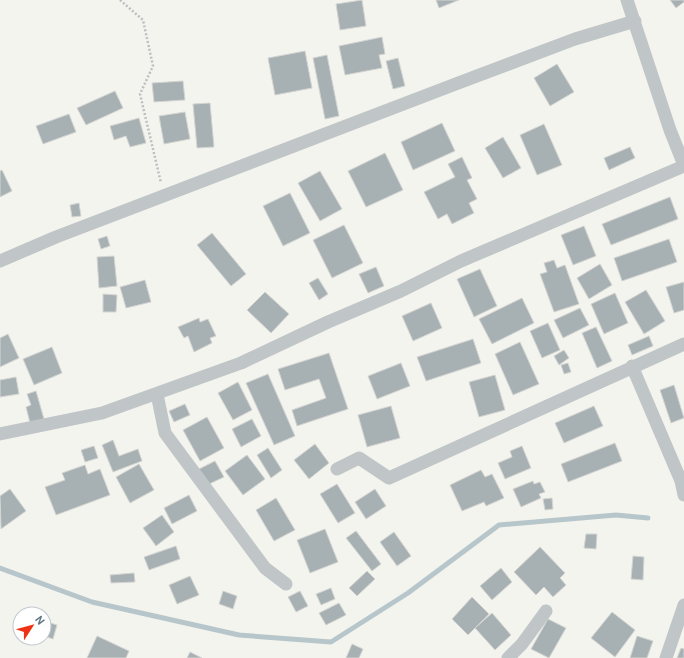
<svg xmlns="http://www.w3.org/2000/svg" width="684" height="658" viewBox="0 0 684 658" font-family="Overpass,sans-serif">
<rect width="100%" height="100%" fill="#f4f4ef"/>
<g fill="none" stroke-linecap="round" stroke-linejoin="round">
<!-- stream -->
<path stroke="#b7c6ca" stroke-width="5" d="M 0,568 L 92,602 L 239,635 L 331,642 L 408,593 L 499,525 L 616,515 L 648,518"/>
</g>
<!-- building -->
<path fill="#a7b1b4" stroke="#d5d5d2" d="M 362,0 L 366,26 L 340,30 L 336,4 Z
M 436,0 L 459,0 L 439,8 Z
M 670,0 L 684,0 L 684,2 L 676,8 Z
M 382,37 L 385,54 L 379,55 L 382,68 L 345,75 L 339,46 Z
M 305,51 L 312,88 L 275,95 L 268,58 Z
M 327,55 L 339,116 L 325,119 L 313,58 Z
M 398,58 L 405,86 L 393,89 L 386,61 Z
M 557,64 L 574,92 L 550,106 L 534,78 Z
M 183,81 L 185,100 L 154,102 L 152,83 Z
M 115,91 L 123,108 L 86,125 L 77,108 Z
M 210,103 L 214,147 L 197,148 L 193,104 Z
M 185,112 L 190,139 L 164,144 L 159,116 Z
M 69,114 L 76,132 L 43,144 L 36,126 Z
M 139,118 L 146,143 L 130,147 L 126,136 L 114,140 L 110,126 Z
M 442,123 L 455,151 L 413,170 L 401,142 Z
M 544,124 L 562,165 L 537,175 L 520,135 Z
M 503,137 L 521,168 L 503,178 L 485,148 Z
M 630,147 L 635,158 L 609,170 L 604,158 Z
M 385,153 L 403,190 L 366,207 L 348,171 Z
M 462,157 L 472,178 L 467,180 L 477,199 L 469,203 L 474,213 L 452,224 L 447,214 L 438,219 L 424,192 L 455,177 L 448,164 Z
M 2,170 L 12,191 L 0,197 L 0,171 Z
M 320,171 L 342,209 L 320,221 L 298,183 Z
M 290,193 L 310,233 L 283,246 L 263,206 Z
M 670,197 L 678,219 L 611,245 L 602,224 Z
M 79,203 L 81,216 L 72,217 L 70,205 Z
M 344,225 L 363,263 L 332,278 L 313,240 Z
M 584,226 L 596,256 L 573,265 L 561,235 Z
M 212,233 L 246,274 L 231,286 L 197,245 Z
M 107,236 L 110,246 L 101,249 L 98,239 Z
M 669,239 L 677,262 L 622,281 L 614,258 Z
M 114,256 L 117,286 L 99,288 L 97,257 Z
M 554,260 L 557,268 L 565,265 L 579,304 L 554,312 L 540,274 L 547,272 L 544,263 Z
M 600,264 L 612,285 L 589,299 L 577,278 Z
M 376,267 L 384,286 L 368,293 L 359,274 Z
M 480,269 L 497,306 L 474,317 L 457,279 Z
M 318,278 L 328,294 L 319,300 L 309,283 Z
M 145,280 L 151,302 L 126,308 L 120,287 Z
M 684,282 L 684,310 L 674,313 L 666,287 Z
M 646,290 L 665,321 L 644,334 L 625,302 Z
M 265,292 L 289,314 L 271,333 L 247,310 Z
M 615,293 L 628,323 L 604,334 L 591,304 Z
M 103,294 L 117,295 L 116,312 L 103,312 Z
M 522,298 L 534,323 L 492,344 L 479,319 Z
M 431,303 L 442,328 L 413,341 L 402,316 Z
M 580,308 L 589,325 L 563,338 L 554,320 Z
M 199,318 L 200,322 L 208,319 L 216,336 L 210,338 L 212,343 L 194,352 L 188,336 L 184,338 L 178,327 Z
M 548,323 L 560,350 L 542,358 L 530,331 Z
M 596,327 L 612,361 L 597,368 L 582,333 Z
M 8,334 L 19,358 L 0,367 L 0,338 Z
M 649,336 L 653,346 L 632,355 L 628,345 Z
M 473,339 L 481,363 L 426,381 L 417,357 Z
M 520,342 L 539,384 L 513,395 L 495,354 Z
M 52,347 L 62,373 L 34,385 L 23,359 Z
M 564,350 L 569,358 L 559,365 L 554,356 Z
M 329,353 L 348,409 L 297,426 L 292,410 L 326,398 L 319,379 L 285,390 L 278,369 Z
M 401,363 L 410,386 L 377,399 L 368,376 Z
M 568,363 L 571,372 L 564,374 L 561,365 Z
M 268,374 L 295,436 L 274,445 L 246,383 Z
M 495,375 L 505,410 L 479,417 L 469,382 Z
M 16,377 L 19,394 L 0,397 L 0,380 Z
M 238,382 L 252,410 L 233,420 L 218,393 Z
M 674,385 L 684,418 L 671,423 L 660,390 Z
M 36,391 L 44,419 L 30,423 L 26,407 L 31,405 L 27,394 Z
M 185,404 L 190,415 L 174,422 L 169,411 Z
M 391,406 L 400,438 L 367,447 L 358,415 Z
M 594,406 L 603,426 L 564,443 L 555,423 Z
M 207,417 L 224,448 L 200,461 L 183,430 Z
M 252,419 L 261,436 L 241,447 L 232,429 Z
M 113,440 L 119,456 L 138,449 L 142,461 L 113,472 L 102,445 Z
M 615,443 L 622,461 L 568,482 L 561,464 Z
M 315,444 L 329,463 L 309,479 L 294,460 Z
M 94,446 L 98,458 L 85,462 L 81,450 Z
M 522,446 L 531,468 L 505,479 L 498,463 L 512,457 L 510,451 Z
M 268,448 L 282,470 L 271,478 L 257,455 Z
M 247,455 L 265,479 L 243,495 L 225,471 Z
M 215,461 L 224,477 L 205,486 L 197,470 Z
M 139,464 L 154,490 L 130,503 L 116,477 Z
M 85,465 L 88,474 L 100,469 L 110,495 L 56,515 L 45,487 L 65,480 L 62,473 Z
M 481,470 L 485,477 L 492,474 L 504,498 L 486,506 L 484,502 L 462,511 L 450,485 Z
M 533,481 L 534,484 L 540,482 L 545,492 L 539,494 L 541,498 L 521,507 L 513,489 Z
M 337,484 L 355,513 L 338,523 L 320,494 Z
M 10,489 L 26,511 L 1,529 L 0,496 Z
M 375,489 L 386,506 L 366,519 L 355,502 Z
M 189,495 L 197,511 L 172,524 L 164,508 Z
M 276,498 L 295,530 L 274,541 L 256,510 Z
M 552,498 L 553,509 L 545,510 L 543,499 Z
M 162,515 L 174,532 L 156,546 L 143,528 Z
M 325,529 L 338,562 L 310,573 L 297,540 Z
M 356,531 L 381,564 L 372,571 L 346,538 Z
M 394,532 L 411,556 L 397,566 L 380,542 Z
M 586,534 L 597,534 L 596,549 L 584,548 Z
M 176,546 L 180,559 L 149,570 L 144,557 Z
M 540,547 L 565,573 L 560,578 L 566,585 L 553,597 L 544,587 L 536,595 L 514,572 Z
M 633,556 L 644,557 L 643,580 L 631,579 Z
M 501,568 L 512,582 L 492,600 L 480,586 Z
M 367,571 L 375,579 L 357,596 L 349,588 Z
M 134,573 L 135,582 L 111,583 L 110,575 Z
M 190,576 L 199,595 L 177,604 L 169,585 Z
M 331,588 L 335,599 L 321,605 L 316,594 Z
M 223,591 L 237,596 L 233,609 L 219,604 Z
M 300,591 L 308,606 L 296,612 L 288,597 Z
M 472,597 L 489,614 L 468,635 L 452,619 Z
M 339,603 L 346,615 L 326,625 L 319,613 Z
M 612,612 L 635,630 L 615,657 L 591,638 Z
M 492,613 L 511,635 L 495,650 L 475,628 Z
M 548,619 L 566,628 L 549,658 L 531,649 Z
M 44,621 L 57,625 L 53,639 L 44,636 Z
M 97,636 L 129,651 L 126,658 L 87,658 Z
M 637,636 L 653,641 L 647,658 L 630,658 Z
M 352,644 L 363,649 L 359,658 L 346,658 Z
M 681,648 L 684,649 L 684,658 L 677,658 Z
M 190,652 L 202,658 L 187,658 Z"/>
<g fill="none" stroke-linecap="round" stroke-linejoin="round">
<!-- path -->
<path stroke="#bcbec0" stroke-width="2.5" stroke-dasharray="2 2" stroke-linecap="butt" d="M 120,0 L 143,20 L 153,66 L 140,94 L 161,183"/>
<!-- minor -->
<path stroke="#c0c5c7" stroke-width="13" d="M 627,0 L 670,130 L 684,165
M 0,261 L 56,237 L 453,85 L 575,39 L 635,21
M 632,366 L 681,481 L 684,495
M 157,394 L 165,433 L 265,568 L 286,584
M 0,434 L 102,413 L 241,363 L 328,322 L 401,291 L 461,261 L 684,166
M 337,469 L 359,458 L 389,478 L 684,344
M 508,658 L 522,644 L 546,611
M 666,658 L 684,605"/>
</g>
<!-- north arrow -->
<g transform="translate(32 626) rotate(54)"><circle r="19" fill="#ffffff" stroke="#c0c9cd"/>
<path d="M0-3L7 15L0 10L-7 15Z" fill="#ee3215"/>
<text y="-6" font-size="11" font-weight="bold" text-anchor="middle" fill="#617782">N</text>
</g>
</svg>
